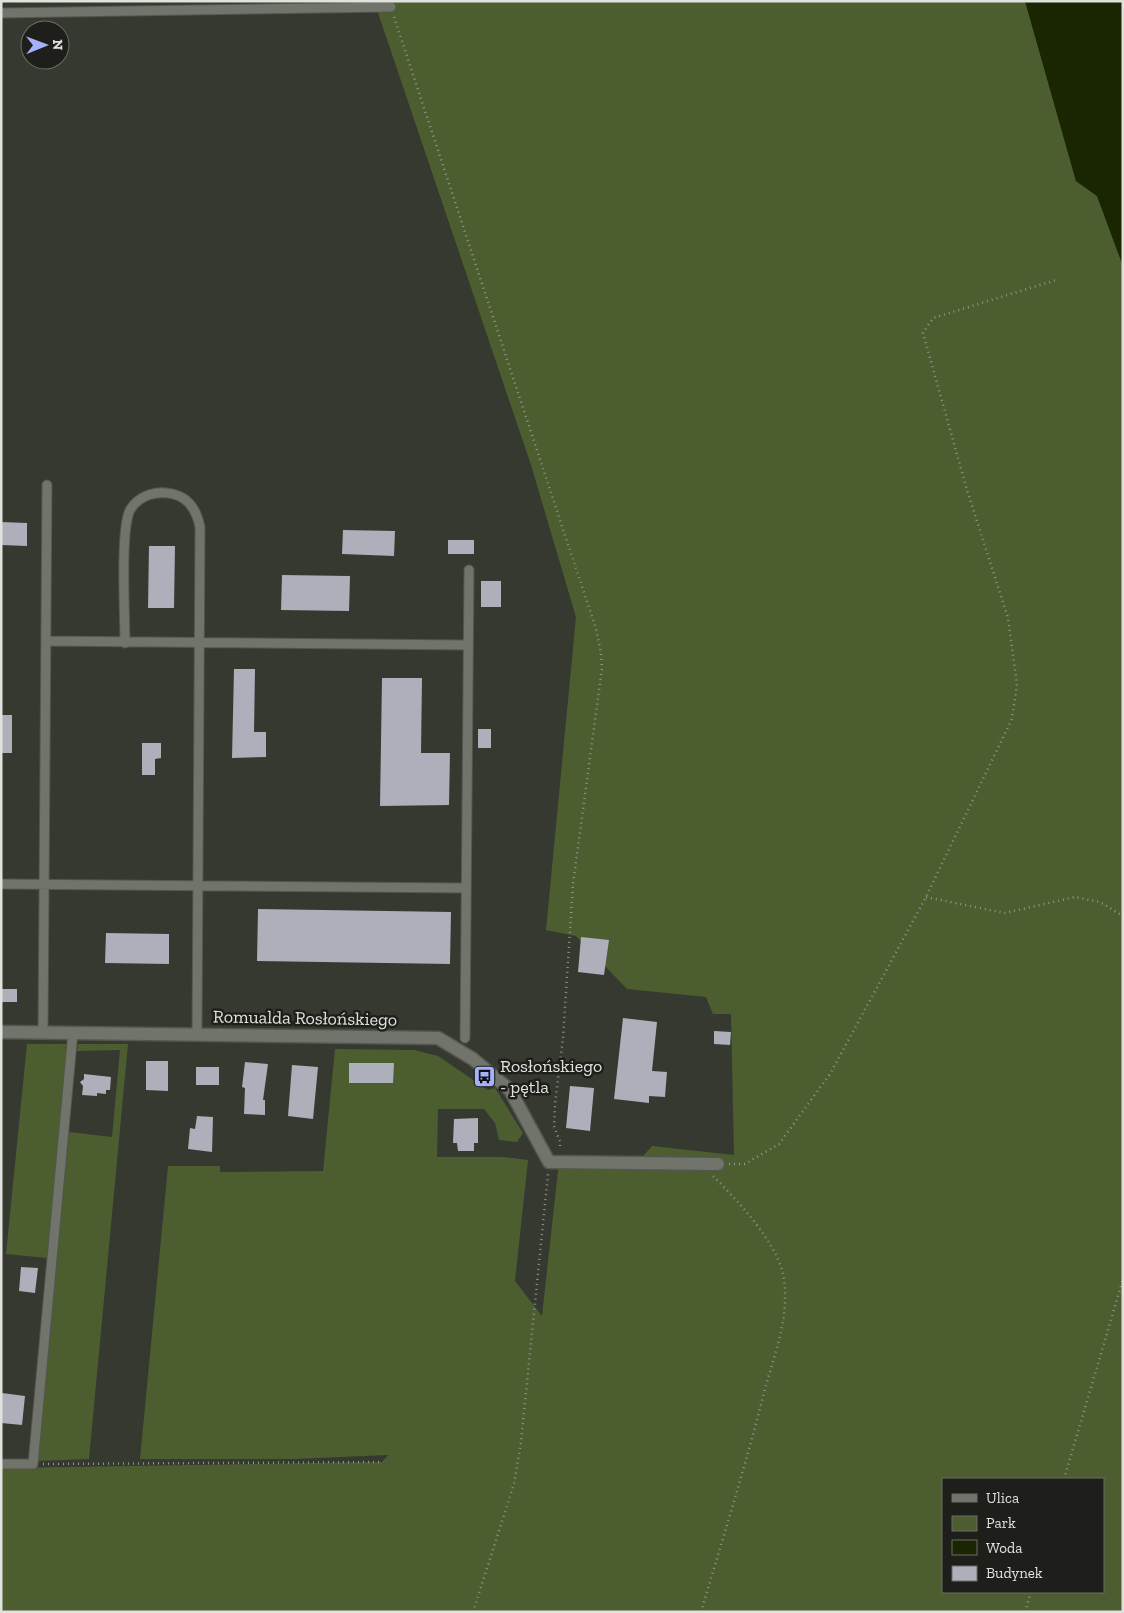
<svg xmlns="http://www.w3.org/2000/svg" width="1124" height="1613" viewBox="0 0 1124 1613" font-family="'Zilla Slab',serif">
<rect width="100%" height="100%" fill="#353930"/>
<!-- green -->
<path fill="#4c5e30" fill-rule="evenodd" d="M 374,1 L 1025,1 L 1076,181 L 1097,196 L 1123,266 L 1123,1612 L 1,1612 L 1,1468 L 382,1462 L 388,1455 L 295,1459 L 140,1459 L 168,1166 L 220,1166 L 220,1172 L 323,1171 L 335,1049 L 414,1050 L 438,1056 L 488,1090 L 495,1088 L 523,1133 L 517,1142 L 499,1140 L 495,1123 L 484,1109 L 438,1109 L 437,1157 L 503,1157 L 528,1160 L 515,1281 L 542,1316 L 559,1162 L 643,1156 L 652,1146 L 734,1155 L 731,1014 L 713,1014 L 706,997 L 627,989 L 576,936 L 546,930 L 576,617 L 531,465 ZM 943,1479 L 1103,1479 L 1103,1592 L 943,1592 Z
M 27,1044 L 67,1044 L 47,1258 L 6,1254 Z
M 78,1044 L 128,1044 L 89,1459 L 38,1461 L 69,1132 L 112,1137 L 120,1050 L 77,1051 Z"/>
<!-- water -->
<path fill="#1a2602" d="M 1025,1 L 1123,1 L 1123,266 L 1097,196 L 1076,181 Z"/>
<!-- building -->
<path fill="#adafba" d="M 1,522 L 27,523 L 27,546 L 1,545 Z
M 343,530 L 395,531 L 394,556 L 342,554 Z
M 448,540 L 474,540 L 474,554 L 448,554 Z
M 149,546 L 175,546 L 174,608 L 148,608 Z
M 282,575 L 350,576 L 349,611 L 281,610 Z
M 481,581 L 501,581 L 501,607 L 481,607 Z
M 234,669 L 255,669 L 254,732 L 266,732 L 266,757 L 232,758 Z
M 382,678 L 422,678 L 421,753 L 450,753 L 449,805 L 380,806 Z
M 1,715 L 12,715 L 12,753 L 1,753 Z
M 478,729 L 491,729 L 491,748 L 478,748 Z
M 142,743 L 161,743 L 161,758 L 155,759 L 155,775 L 142,775 Z
M 258,909 L 451,912 L 450,964 L 257,961 Z
M 106,933 L 169,934 L 169,964 L 105,963 Z
M 581,937 L 609,940 L 604,975 L 578,972 Z
M 1,989 L 17,989 L 17,1002 L 1,1002 Z
M 623,1018 L 657,1022 L 652,1071 L 667,1072 L 665,1097 L 649,1096 L 649,1103 L 614,1099 Z
M 714,1031 L 731,1032 L 730,1045 L 714,1044 Z
M 146,1061 L 168,1061 L 168,1091 L 146,1090 Z
M 245,1062 L 268,1064 L 263,1100 L 265,1100 L 265,1115 L 244,1114 L 245,1088 L 242,1087 Z
M 349,1063 L 394,1063 L 393,1083 L 349,1083 Z
M 292,1065 L 318,1067 L 313,1119 L 288,1116 Z
M 196,1067 L 219,1067 L 219,1085 L 196,1085 Z
M 84,1074 L 111,1077 L 110,1090 L 106,1090 L 106,1094 L 97,1093 L 97,1096 L 82,1095 L 83,1086 L 80,1082 L 84,1079 Z
M 570,1086 L 594,1088 L 590,1131 L 566,1128 Z
M 197,1116 L 213,1117 L 212,1152 L 188,1149 L 190,1128 L 195,1129 Z
M 478,1118 L 478,1143 L 474,1143 L 474,1151 L 458,1151 L 457,1143 L 453,1143 L 454,1119 Z
M 21,1267 L 38,1268 L 35,1293 L 19,1291 Z
M 2,1393 L 25,1396 L 22,1425 L 1,1423 Z"/>
<g fill="none" stroke-linecap="round" stroke-linejoin="round">
<defs>
<path id="service" d="M 1,13 L 391,7
M 46,641 L 468,645
M 125,643 C 125,616 120,530 130,510 C 139,495 157,490 173,494 C 190,498 197,512 200,527 L 197,1034
M 1,884 L 466,888
M 43,1032 L 47,485
M 465,1038 L 469,570
M 1,1464 L 33,1464 L 73,1032"/>
<path id="minor" d="M 1,1032 L 438,1038 L 473,1059 L 510,1090 L 549,1162 L 718,1164"/>
</defs>
<!-- service casing -->
<use href="#service" stroke="#54564f" stroke-width="11"/>
<!-- minor casing -->
<use href="#minor" stroke="#54564f" stroke-width="15"/>
<!-- path -->
<path stroke="#91948d" stroke-width="2.5" stroke-dasharray="1 4" stroke-linecap="butt" d="M 394,17 L 596,629 L 601,653 L 602,668 L 573,884 L 563,1038 L 555,1104 L 554,1126 L 560,1142 L 560,1149
M 926,897 L 1005,913 L 1075,897 L 1100,902 L 1123,916
M 729,1164 L 745,1164 L 779,1144 L 830,1074 L 926,897 L 1012,719 L 1017,684 L 1008,618 L 967,490 L 923,333 L 933,318 L 1056,280
M 43,1464 L 382,1462
M 1064,1479 L 1123,1279
M 473,1612 L 514,1484 L 521,1442 L 548,1174
M 701,1612 C 723,1538 746,1464 765,1389 C 775,1352 791,1313 783,1274 C 775,1240 737,1200 713,1176
M 1025,1612 L 1031,1592"/>
<!-- service -->
<use href="#service" stroke="#70746b" stroke-width="9"/>
<!-- minor -->
<use href="#minor" stroke="#70746b" stroke-width="12"/>
</g>
<!-- icons -->
<defs>
<symbol id="bus-square" viewBox="-11 -11 22 22"><rect x="-9" y="-9" width="18" height="18" rx="4" fill="#a6b1fc" stroke="#1e1f1b"/><path d="M-5-6H5V4H4V6H2V4H-2V6H-4V4H-5ZM-3.5-4V0h7V-4ZM-3.5 1.2v1.5H-2V1.2ZM2 1.2v1.5H3.5V1.2Z" fill="#111"/></symbol>
</defs>
<g fill-rule="evenodd">
<use href="#bus-square" x="472" y="1064" width="25" height="25"/>
</g>
<g text-anchor="middle" dominant-baseline="central" stroke-width="5" stroke-linejoin="round" paint-order="stroke">
<!-- street labels -->
<g font-size="18" fill="#e0e2dd" stroke="#1e1f1b">
<text transform="translate(305 1018) rotate(1)">Romualda Rosłońskiego</text>
</g>
<!-- poi labels -->
<g font-size="18" fill="#e0e2dd" stroke="#1e1f1b" text-anchor="start">
<text x="500" y="1066">Rosłońskiego<tspan x="500" dy="21">- pętla</tspan></text>
</g>
</g>
<!-- border -->
<rect width="1124" height="1613" fill="none" stroke="#e0e2dd" stroke-width="5"/>
<!-- legend -->
<rect x="942" y="1478" width="162" height="115" fill="#1e1f1b" stroke="#6c6d69"/>
<rect x="952" y="1494" width="25" height="8" fill="#70746b" stroke="#6c6d69"/>
<text x="986" y="1503" font-size="15" fill="#e0e2dd">Ulica</text>
<rect x="952" y="1516" width="25" height="15" fill="#4c5e30" stroke="#6c6d69"/>
<text x="986" y="1528" font-size="15" fill="#e0e2dd">Park</text>
<rect x="952" y="1540" width="25" height="15" fill="#1a2602" stroke="#6c6d69"/>
<text x="986" y="1553" font-size="15" fill="#e0e2dd">Woda</text>
<rect x="952" y="1566" width="25" height="15" fill="#adafba" stroke="#6c6d69"/>
<text x="986" y="1578" font-size="15" fill="#e0e2dd">Budynek</text>
<!-- north arrow -->
<g transform="translate(45 45) rotate(89)"><circle r="24" fill="#1e1f1b" stroke="#6c6d69"/>
<path d="M0-4L9 19L0 12L-9 19Z" fill="#a6b1fc"/>
<text y="-8" font-size="14" font-weight="bold" text-anchor="middle" fill="#e0e2dd">N</text>
</g>
</svg>
